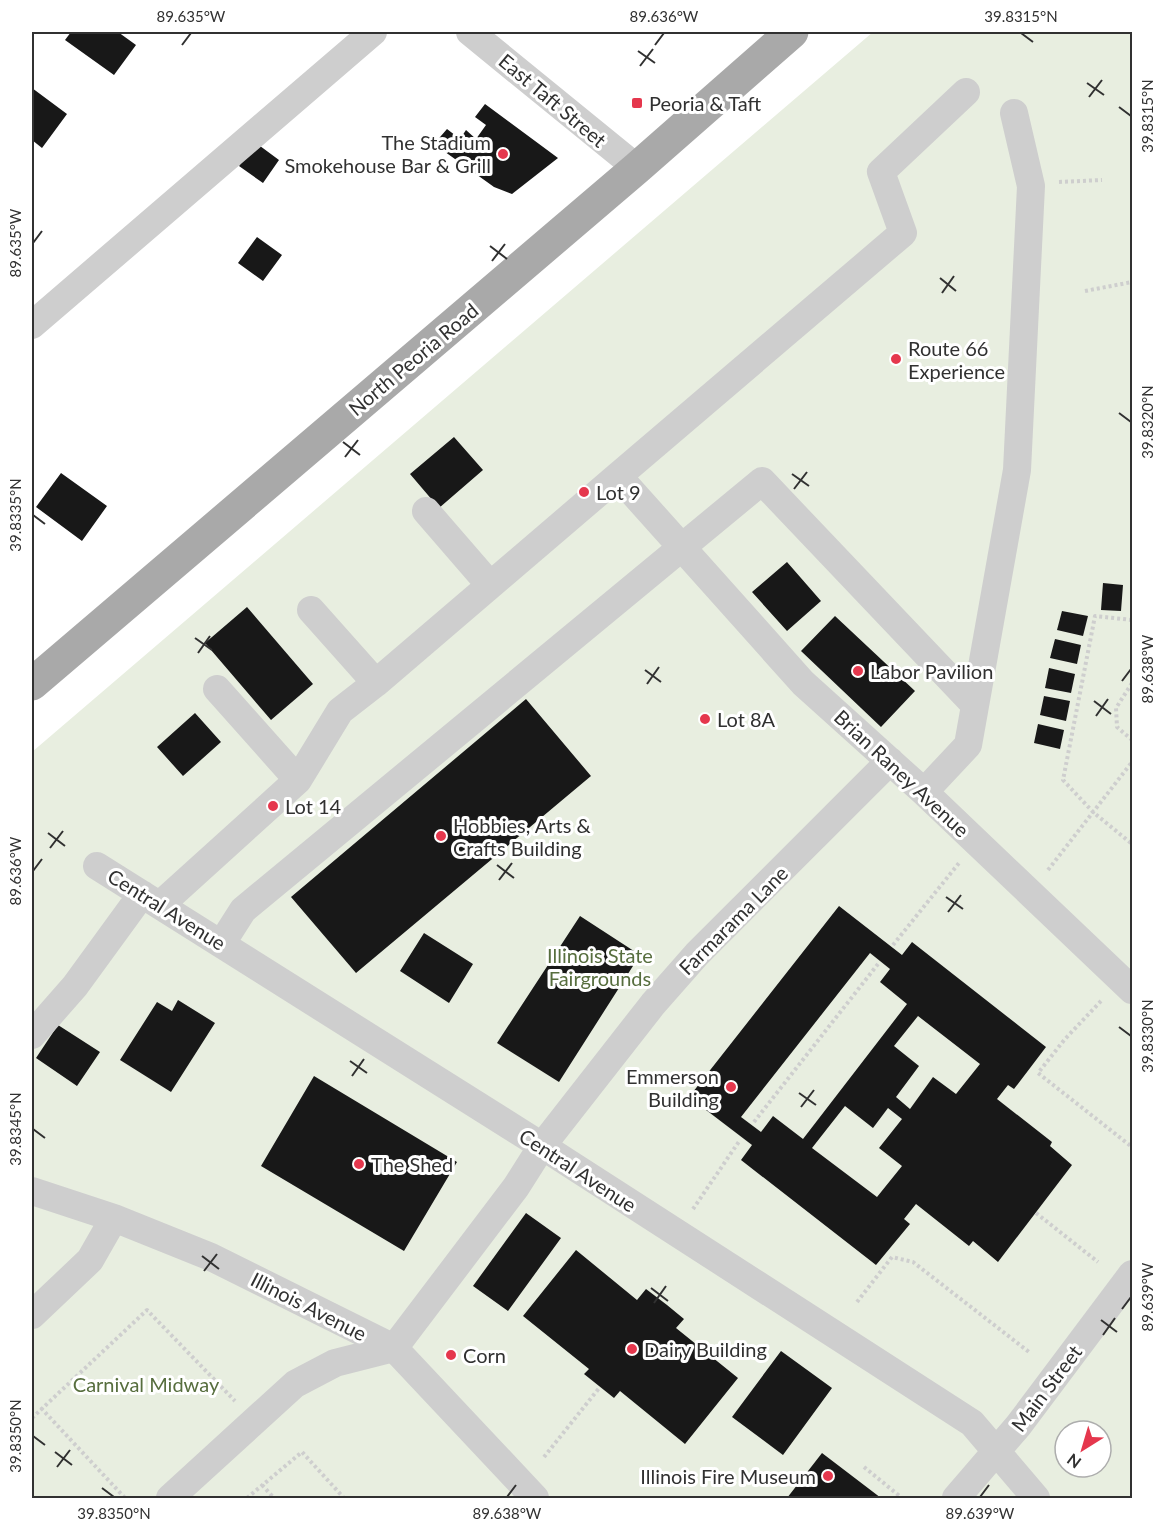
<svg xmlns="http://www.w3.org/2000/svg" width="1164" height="1530" viewBox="0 0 1164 1530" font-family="Lato,sans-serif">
<rect width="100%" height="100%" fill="#fff"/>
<!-- green -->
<path fill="#e8eee0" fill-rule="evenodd" d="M 873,32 L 1132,32 L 1132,1498 L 32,1498 L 32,752 ZM 1065,1431 L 1101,1431 L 1101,1467 L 1065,1467 Z"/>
<!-- building -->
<path fill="#181818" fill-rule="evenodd" d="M 71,32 L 118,32 L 136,45 L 114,75 L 65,40 Z
M 32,88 L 67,114 L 42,148 L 32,140 Z
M 485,104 L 558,158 L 512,194 L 494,187 L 434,144 L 447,129 L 460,139 L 466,130 L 476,139 L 486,125 L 475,117 Z
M 256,143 L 279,160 L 263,183 L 239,166 Z
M 257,237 L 282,255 L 263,281 L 238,263 Z
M 454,437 L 483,470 L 439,508 L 410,474 Z
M 61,473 L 107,506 L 82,541 L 36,507 Z
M 787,562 L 821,601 L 787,631 L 752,592 Z
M 1103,583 L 1123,585 L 1121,611 L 1101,610 Z
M 247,607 L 313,684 L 271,720 L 205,643 Z
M 1062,611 L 1088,616 L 1083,636 L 1057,630 Z
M 835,616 L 915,691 L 881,727 L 801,651 Z
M 1055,639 L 1081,645 L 1077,664 L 1050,658 Z
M 1049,668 L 1075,674 L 1071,693 L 1045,688 Z
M 1044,696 L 1070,701 L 1066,721 L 1040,715 Z
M 526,699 L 591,776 L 356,973 L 291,897 Z
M 195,713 L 221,742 L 183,776 L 157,747 Z
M 1038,724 L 1064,730 L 1060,749 L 1034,743 Z
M 839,906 L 902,955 L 912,942 L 1046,1047 L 1014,1089 L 1008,1085 L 997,1099 L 1052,1142 L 1050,1146 L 1072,1165 L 998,1262 L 973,1241 L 969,1246 L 916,1204 L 904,1219 L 910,1224 L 876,1265 L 741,1160 L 752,1145 L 689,1097 ZM 870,953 L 890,969 L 880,982 L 907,1004 L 803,1139 L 773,1116 L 761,1132 L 741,1117 ZM 918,1016 L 980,1064 L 956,1094 L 933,1077 L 910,1109 L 896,1097 L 919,1066 L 894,1046 ZM 845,1106 L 873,1128 L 888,1108 L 902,1119 L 879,1148 L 902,1166 L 877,1197 L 812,1148 Z
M 580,916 L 640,955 L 559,1082 L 497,1043 Z
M 424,933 L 473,964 L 449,1003 L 400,971 Z
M 178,1000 L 215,1023 L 171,1092 L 120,1060 L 157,1002 L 172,1011 Z
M 58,1025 L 100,1052 L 77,1086 L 36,1058 Z
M 314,1076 L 457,1162 L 404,1251 L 261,1166 Z
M 526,1213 L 561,1238 L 508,1311 L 473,1286 Z
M 576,1250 L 637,1300 L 646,1289 L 667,1305 L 684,1319 L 676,1328 L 738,1378 L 685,1444 L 620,1391 L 614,1398 L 584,1374 L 589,1369 L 523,1316 Z
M 781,1351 L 832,1388 L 783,1455 L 732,1417 Z
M 822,1453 L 881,1498 L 787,1498 Z"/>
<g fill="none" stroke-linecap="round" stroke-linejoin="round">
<!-- path -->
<path stroke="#cecece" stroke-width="4" stroke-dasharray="3 3" stroke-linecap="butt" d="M 1059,182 L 1102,180
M 1085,291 L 1132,282
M 1132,620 L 1095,616 L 1063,780 L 1093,812 L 1132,844
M 1132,683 L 1116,708 L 1117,727 L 1132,740
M 1048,870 L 1132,762
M 893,945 L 959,863
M 1101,1001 L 1065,1039 L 1038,1073 L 1132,1147
M 754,1122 L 878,964
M 693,1209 L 740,1140
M 1036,1213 L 1098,1262
M 857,1302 L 892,1257 L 913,1262 L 1029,1352
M 41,1408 L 125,1498
M 32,1418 L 147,1310 L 235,1401
M 544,1457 L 600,1387
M 864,1467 L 902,1498
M 262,1485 L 274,1498
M 247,1498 L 302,1452 L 344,1498"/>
<!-- minor -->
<path stroke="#cecece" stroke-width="28" d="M 470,32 L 637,168
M 32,325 L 373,32
M 618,476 L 903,233 L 881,172 L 966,92
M 426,511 L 490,585
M 311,610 L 376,683 L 618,476 L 803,683 L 924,792 L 1132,990
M 298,780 L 340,711 L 376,683
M 924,792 L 968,745 L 1017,470 L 1031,186 L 1014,113
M 97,866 L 542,1146 L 972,1423 L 1036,1498
M 160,905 L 298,780 L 217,689
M 222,943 L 243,910 L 762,481 L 975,705
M 32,1035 L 75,986 L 142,894
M 32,1191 L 114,1218 L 211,1257 L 394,1348 L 535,1498
M 32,1315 L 90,1260 L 114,1218
M 394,1348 L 516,1187 L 542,1146 L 653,1004 L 697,954 L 890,761
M 170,1498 L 295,1384 L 335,1363 L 394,1348
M 956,1498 L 1018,1426 L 1132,1274"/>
<!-- major -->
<path stroke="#a9a9a9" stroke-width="33" d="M 32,684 L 637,168 L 792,32"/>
</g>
<!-- ticks -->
<path fill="none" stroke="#313131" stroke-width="2" d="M 1021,33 L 1033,42M 182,45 L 191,33M 655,45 L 664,33M 638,51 L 655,63M 640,66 L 653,49M 1087,83 L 1104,95M 1089,97 L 1102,80M 1119,107 L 1131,116M 33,243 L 42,231M 490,246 L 507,259M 492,261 L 505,244M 940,278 L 956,291M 942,293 L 954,276M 1119,413 L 1131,422M 343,442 L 360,455M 345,457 L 358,440M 792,474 L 809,486M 794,489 L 807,472M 33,515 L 45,524M 195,638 L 212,650M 198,653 L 210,636M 645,670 L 661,682M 1122,681 L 1131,669M 647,684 L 659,667M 1094,701 L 1111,714M 1096,716 L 1108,699M 48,833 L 65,846M 50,848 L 63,831M 497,865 L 514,878M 33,871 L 42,859M 499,880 L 512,863M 946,897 L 963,909M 948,912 L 961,895M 1119,1027 L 1131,1036M 350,1061 L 367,1073M 352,1076 L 364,1059M 799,1093 L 816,1105M 801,1107 L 814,1090M 33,1129 L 45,1138M 202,1256 L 219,1269M 204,1271 L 217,1254M 651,1288 L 668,1301M 654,1303 L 666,1286M 1122,1309 L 1131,1297M 1101,1320 L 1117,1332M 1103,1335 L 1115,1318M 33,1436 L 45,1445M 55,1452 L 72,1465M 57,1467 L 70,1450M 102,1488 L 114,1497M 507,1497 L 516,1485M 980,1497 L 989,1485"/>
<!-- markers -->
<g fill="#e5374d" stroke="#fff" stroke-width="2">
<rect x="631" y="97" width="12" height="12" rx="3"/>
<circle cx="503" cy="154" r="6"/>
<circle cx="896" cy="359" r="6"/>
<circle cx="584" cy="492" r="6"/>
<circle cx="858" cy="671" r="6"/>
<circle cx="705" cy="719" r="6"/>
<circle cx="273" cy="806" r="6"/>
<circle cx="441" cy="836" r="6"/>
<circle cx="731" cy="1087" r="6"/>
<circle cx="359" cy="1164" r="6"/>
<circle cx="632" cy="1349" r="6"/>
<circle cx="451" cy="1355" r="6"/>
<circle cx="828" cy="1476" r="6"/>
</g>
<g text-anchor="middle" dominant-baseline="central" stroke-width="6" stroke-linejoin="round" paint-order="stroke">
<!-- street labels -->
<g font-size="20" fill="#313131" stroke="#fff">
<text transform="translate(553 100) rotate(40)">East Taft Street</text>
<text transform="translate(413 359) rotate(-40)">North Peoria Road</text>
<text transform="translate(902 773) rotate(43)">Brian Raney Avenue</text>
<text transform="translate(167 909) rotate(32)">Central Avenue</text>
<text transform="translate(733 920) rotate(-45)">Farmarama Lane</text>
<text transform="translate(578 1170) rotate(33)">Central Avenue</text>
<text transform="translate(309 1306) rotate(27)">Illinois Avenue</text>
<text transform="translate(1046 1388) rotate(-53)">Main Street</text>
</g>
<!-- poi labels -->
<g font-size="20" fill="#313131" stroke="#fff" text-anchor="start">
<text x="649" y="103">Peoria &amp; Taft</text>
<text x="491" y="142" text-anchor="end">The Stadium<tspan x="491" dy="23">Smokehouse Bar &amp; Grill</tspan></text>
<text x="908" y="348">Route 66<tspan x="908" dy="23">Experience</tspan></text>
<text x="596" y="492">Lot 9</text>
<text x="870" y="671">Labor Pavilion</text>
<text x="717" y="719">Lot 8A</text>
<text x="285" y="806">Lot 14</text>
<text x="453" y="825">Hobbies, Arts &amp;<tspan x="453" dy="23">Crafts Building</tspan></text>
<text x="719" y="1076" text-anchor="end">Emmerson<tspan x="719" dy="23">Building</tspan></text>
<text x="371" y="1164">The Shed</text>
<text x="644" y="1349">Dairy Building</text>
<text x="463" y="1355">Corn</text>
<text x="816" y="1476" text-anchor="end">Illinois Fire Museum</text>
</g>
<!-- park labels -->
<g font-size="20" fill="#576e3e" stroke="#fff">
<text x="600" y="955">Illinois State<tspan x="600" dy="23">Fairgrounds</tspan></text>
<text x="146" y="1384">Carnival Midway</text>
</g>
</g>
<!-- border -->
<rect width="1164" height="1530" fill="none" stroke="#ffffff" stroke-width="66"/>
<!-- north arrow -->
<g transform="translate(1083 1449) rotate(217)"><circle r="28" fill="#ffffff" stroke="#adadad" stroke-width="1.5"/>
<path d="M0-4.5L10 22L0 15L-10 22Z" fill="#e5374d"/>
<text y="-9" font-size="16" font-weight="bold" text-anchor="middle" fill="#313131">N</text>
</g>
<rect x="33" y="33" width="1098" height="1464" fill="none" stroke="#313131" stroke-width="2"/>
<g font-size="15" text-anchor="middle" fill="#313131">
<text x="191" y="22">89.635°W</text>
<text x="664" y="22">89.636°W</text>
<text x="1021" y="22">39.8315°N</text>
<text transform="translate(1148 116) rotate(-90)" y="5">39.8315°N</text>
<text transform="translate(16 243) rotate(-90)" y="5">89.635°W</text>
<text transform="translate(1148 422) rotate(-90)" y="5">39.8320°N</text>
<text transform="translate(16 515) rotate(-90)" y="5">39.8335°N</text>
<text transform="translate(1148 669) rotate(-90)" y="5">89.638°W</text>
<text transform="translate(16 871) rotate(-90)" y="5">89.636°W</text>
<text transform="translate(1148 1036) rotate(-90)" y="5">39.8330°N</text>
<text transform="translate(16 1129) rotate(-90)" y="5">39.8345°N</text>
<text transform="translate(1148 1297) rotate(-90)" y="5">89.639°W</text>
<text transform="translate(16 1436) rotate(-90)" y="5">39.8350°N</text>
<text x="114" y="1519">39.8350°N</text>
<text x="507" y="1519">89.638°W</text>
<text x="980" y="1519">89.639°W</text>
</g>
</svg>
